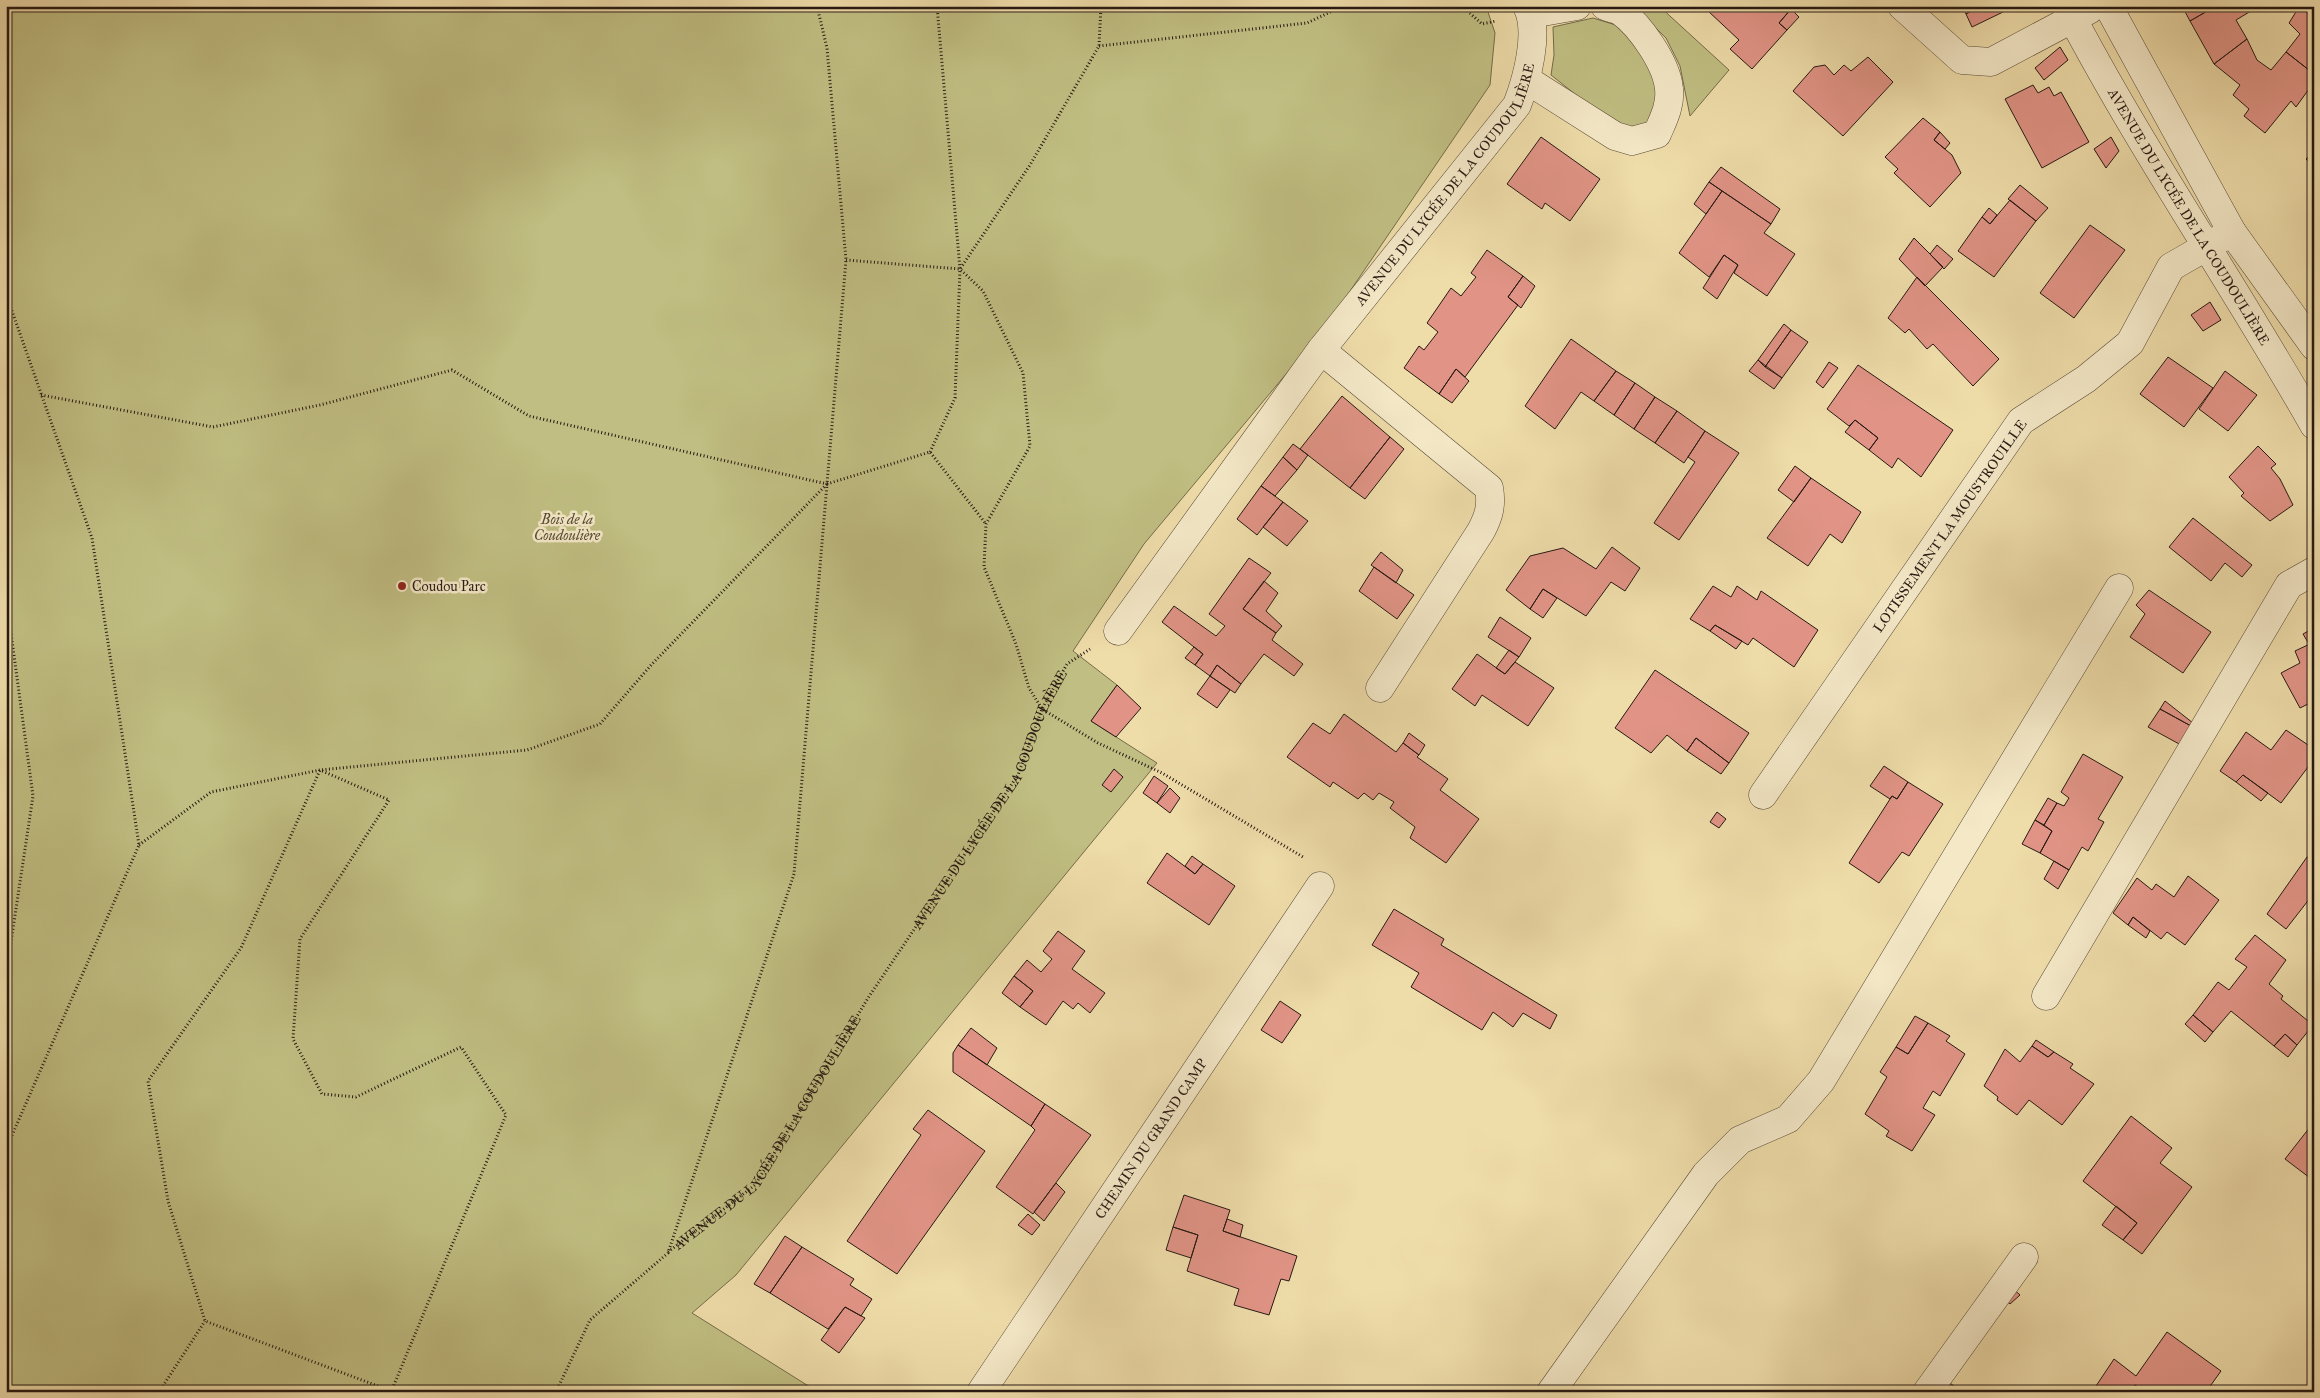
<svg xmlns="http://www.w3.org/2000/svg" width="2320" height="1398" viewBox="0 0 2320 1398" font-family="'IM FELL Great Primer',serif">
<rect width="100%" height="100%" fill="#eedca9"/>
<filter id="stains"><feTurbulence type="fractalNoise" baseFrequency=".004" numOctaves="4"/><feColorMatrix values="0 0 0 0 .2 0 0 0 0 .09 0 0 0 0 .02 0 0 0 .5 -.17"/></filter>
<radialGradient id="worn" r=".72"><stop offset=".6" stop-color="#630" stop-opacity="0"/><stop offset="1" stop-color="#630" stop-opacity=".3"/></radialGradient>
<!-- green -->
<path fill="#c0be82" stroke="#746c4a" d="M 6,6 L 1486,6 L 1495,33 L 1490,85 L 1327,325 L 1144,544 L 1073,651 L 1117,685 L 1091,721 L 1157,763 L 736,1275 L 692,1313 L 818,1392 L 6,1392 L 6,1039 L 12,1024 L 6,1020 Z
M 1633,6 L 1659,6 L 1729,70 L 1690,116 L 1680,66 L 1666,38 Z
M 1593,18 L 1619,26 L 1653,63 L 1657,95 L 1653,117 L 1642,129 L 1619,129 L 1551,75 L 1554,55 L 1553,27 Z"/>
<!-- building -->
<path fill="#e19486" stroke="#271913" d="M 1710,6 L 1760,6 L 1765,10 L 1768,6 L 1787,6 L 1791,9 L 1779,23 L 1787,30 L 1752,69 L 1730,49 L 1739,40 L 1707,10 Z
M 1962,6 L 1980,6 L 1966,14 Z
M 1980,6 L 2000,6 L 2003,12 L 1972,27 L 1966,14 Z
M 2182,6 L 2216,6 L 2190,21 Z
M 2216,6 L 2248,6 L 2251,11 L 2236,20 L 2247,39 L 2214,64 L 2190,21 Z
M 2314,6 L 2314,17 L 2299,7 L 2299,6 Z
M 2299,7 L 2314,17 L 2314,74 L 2286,52 L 2300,34 L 2289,23 Z
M 1791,9 L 1799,17 L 1787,30 L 1779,23 Z
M 2247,39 L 2257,60 L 2271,70 L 2286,52 L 2314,74 L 2314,82 L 2296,107 L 2291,101 L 2265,133 L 2244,116 L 2249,109 L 2233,95 L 2240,85 L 2214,64 Z
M 2060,47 L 2068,60 L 2044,80 L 2035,68 Z
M 1868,57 L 1893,82 L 1843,136 L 1793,91 L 1814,67 L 1825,65 L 1834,75 L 1844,65 L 1851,71 Z
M 2033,85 L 2038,93 L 2049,87 L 2054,96 L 2061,92 L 2089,142 L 2042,168 L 2005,99 Z
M 1923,118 L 1940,132 L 1934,140 L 1952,155 L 1961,173 L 1930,207 L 1894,173 L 1898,169 L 1885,157 Z
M 1940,132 L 1950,143 L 1945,149 L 1934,140 Z
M 1541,137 L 1600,179 L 1570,221 L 1545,203 L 1542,209 L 1507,184 Z
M 2111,137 L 2119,151 L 2106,168 L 2094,149 Z
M 2314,151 L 2314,166 L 2306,159 Z
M 1721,167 L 1780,209 L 1771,224 L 1709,182 Z
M 1709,182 L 1722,191 L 1706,214 L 1694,204 Z
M 2020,185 L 2048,208 L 2036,221 L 2008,199 Z
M 1722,191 L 1771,224 L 1764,233 L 1795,254 L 1767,296 L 1734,273 L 1738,265 L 1724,255 L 1709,277 L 1679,253 Z
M 2010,200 L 2036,221 L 1994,277 L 1958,251 L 1982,217 L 1990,224 Z
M 1989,208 L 1997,215 L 1990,224 L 1982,217 Z
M 2090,225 L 2125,250 L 2074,318 L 2040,293 Z
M 1914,238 L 1943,267 L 1925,286 L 1899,259 Z
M 1937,245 L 1953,259 L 1944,269 L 1930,254 Z
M 1487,250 L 1523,276 L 1508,297 L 1518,305 L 1465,377 L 1456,369 L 1439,394 L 1404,368 L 1419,346 L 1424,350 L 1438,332 L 1427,323 L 1451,288 L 1461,296 L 1476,277 L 1471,273 Z
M 1724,255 L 1738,265 L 1717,299 L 1703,288 Z
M 1523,276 L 1535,286 L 1521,308 L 1508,297 Z
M 1917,277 L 1999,359 L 1973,386 L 1933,344 L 1927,349 L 1909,329 L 1905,333 L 1888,318 Z
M 2210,302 L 2221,320 L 2203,331 L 2191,315 Z
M 1784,324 L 1791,330 L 1765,367 L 1758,360 Z
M 1791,330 L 1808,342 L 1782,378 L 1765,367 Z
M 1571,339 L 1616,371 L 1594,401 L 1581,392 L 1555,429 L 1525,406 Z
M 2168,357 L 2213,388 L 2184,427 L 2140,394 Z
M 1758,360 L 1782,378 L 1774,389 L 1749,371 Z
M 1829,362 L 1838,368 L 1823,388 L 1816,382 Z
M 1858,365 L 1953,430 L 1921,477 L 1898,458 L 1892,468 L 1869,450 L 1878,438 L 1855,420 L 1849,426 L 1827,409 Z
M 1456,369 L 1469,381 L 1452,403 L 1439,394 Z
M 1616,371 L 1635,383 L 1614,415 L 1594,401 Z
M 2225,371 L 2257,395 L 2228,431 L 2199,409 Z
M 1635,383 L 1655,397 L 1634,429 L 1614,415 Z
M 1342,396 L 1390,437 L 1350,488 L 1300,449 Z
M 1655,397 L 1677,411 L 1655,443 L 1634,429 Z
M 1677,411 L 1705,431 L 1684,463 L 1655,443 Z
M 1855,420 L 1878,438 L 1869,450 L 1845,432 Z
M 1705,431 L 1739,453 L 1679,540 L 1654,523 L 1695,462 L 1688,457 Z
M 1390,437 L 1404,449 L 1365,499 L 1350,488 Z
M 1293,444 L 1308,455 L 1297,470 L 1283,457 Z
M 2258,446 L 2276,464 L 2271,468 L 2280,479 L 2293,505 L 2270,521 L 2241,496 L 2244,493 L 2229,477 Z
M 1283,457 L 1297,470 L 1275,496 L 1261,486 Z
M 1795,466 L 1811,478 L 1794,502 L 1778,490 Z
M 1811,478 L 1861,512 L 1842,543 L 1830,534 L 1808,566 L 1767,538 Z
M 1261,486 L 1283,502 L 1257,535 L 1237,519 Z
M 1283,502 L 1308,521 L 1287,546 L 1263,527 Z
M 2193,518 L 2252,565 L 2242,577 L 2225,563 L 2211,581 L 2169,547 Z
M 1612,547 L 1640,568 L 1625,591 L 1611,582 L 1586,616 L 1543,589 L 1530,609 L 1506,590 L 1530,556 L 1563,548 L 1596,569 Z
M 1381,552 L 1403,570 L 1396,583 L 1371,565 Z
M 1249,558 L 1271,573 L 1243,609 L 1276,633 L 1272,640 L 1303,664 L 1294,676 L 1264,654 L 1241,684 L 1217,665 L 1210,676 L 1195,665 L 1203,654 L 1162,622 L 1174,606 L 1216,636 L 1225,626 L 1209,614 Z
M 1374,567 L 1414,595 L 1397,619 L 1359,591 Z
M 1264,581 L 1278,593 L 1266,611 L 1282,626 L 1276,633 L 1243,609 Z
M 1713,586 L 1731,597 L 1737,586 L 1757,600 L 1761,591 L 1818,630 L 1794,667 L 1753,638 L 1748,645 L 1715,625 L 1710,631 L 1690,619 Z
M 1543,589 L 1557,598 L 1543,618 L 1530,609 Z
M 2149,590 L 2211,632 L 2183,673 L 2130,637 L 2145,614 L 2136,605 Z
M 1500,617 L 1531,638 L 1519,657 L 1488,637 Z
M 1715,625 L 1742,641 L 1736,649 L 1710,631 Z
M 2314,628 L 2314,642 L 2309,644 L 2303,634 Z
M 2314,642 L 2314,701 L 2300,708 L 2281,673 L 2300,663 L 2295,651 Z
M 1194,647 L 1203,654 L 1195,665 L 1185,658 Z
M 1509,650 L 1519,657 L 1505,674 L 1496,668 Z
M 1477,654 L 1505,674 L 1515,662 L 1554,688 L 1528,726 L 1482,695 L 1475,706 L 1452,689 Z
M 1217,665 L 1241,684 L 1235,693 L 1210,676 Z
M 1655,670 L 1749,733 L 1729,763 L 1696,738 L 1687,751 L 1667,735 L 1651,753 L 1615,728 Z
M 1210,676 L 1230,690 L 1217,708 L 1197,694 Z
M 1117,685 L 1141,708 L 1116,737 L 1091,721 Z
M 2165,701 L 2193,723 L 2191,726 L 2160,709 Z
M 2160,709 L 2191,726 L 2181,745 L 2148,727 Z
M 1344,714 L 1396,752 L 1403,743 L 1419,755 L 1417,757 L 1448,779 L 1440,790 L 1479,819 L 1446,863 L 1410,838 L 1415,827 L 1390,808 L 1394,802 L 1379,793 L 1373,800 L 1364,793 L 1358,799 L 1333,782 L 1330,787 L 1287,757 L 1313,723 L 1330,734 Z
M 2286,730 L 2314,749 L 2314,759 L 2281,803 L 2243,775 L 2236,782 L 2220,771 L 2246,732 L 2271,750 Z
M 1409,733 L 1425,745 L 1419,755 L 1403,743 Z
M 1696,738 L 1729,763 L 1721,774 L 1687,751 Z
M 2083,754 L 2123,777 L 2098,819 L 2104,822 L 2088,851 L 2082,847 L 2069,870 L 2040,853 L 2052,831 L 2044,825 L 2057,803 L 2064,806 L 2069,798 L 2061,792 Z
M 1884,766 L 1908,782 L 1897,799 L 1892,796 L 1890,799 L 1870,786 Z
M 1114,769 L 1123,777 L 1111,792 L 1102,785 Z
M 2243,775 L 2268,793 L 2261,801 L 2236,782 Z
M 1154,776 L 1168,786 L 1157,803 L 1143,793 Z
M 1908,782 L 1943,804 L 1909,856 L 1902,852 L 1879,883 L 1849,863 L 1892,796 L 1897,799 Z
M 1170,788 L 1180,798 L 1170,813 L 1157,803 Z
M 2048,798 L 2057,803 L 2044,825 L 2035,820 Z
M 1717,812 L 1726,819 L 1719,828 L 1710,822 Z
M 2035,820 L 2052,831 L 2040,853 L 2022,844 Z
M 1167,853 L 1195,874 L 1203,864 L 1235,886 L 1209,925 L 1147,883 Z
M 1192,856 L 1203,864 L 1195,874 L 1185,866 Z
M 2307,857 L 2314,857 L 2314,893 L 2286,929 L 2267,914 Z
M 2054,861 L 2069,870 L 2058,889 L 2044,879 Z
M 2188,876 L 2219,900 L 2185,945 L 2167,932 L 2161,939 L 2133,917 L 2128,925 L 2113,913 L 2137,878 L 2152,890 L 2156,884 L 2174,897 Z
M 1394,909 L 1444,939 L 1441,945 L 1557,1015 L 1550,1029 L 1523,1013 L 1513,1027 L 1493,1012 L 1482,1030 L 1411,987 L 1419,973 L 1372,945 Z
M 2133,917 L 2150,931 L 2146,938 L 2128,925 Z
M 1058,931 L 1085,951 L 1072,969 L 1105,993 L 1090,1013 L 1078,1003 L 1073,1009 L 1063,1001 L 1046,1025 L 1020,1007 L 1033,991 L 1014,976 L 1027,960 L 1041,972 L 1052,959 L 1043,951 Z
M 2255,935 L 2286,960 L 2269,984 L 2283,996 L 2281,999 L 2313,1025 L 2297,1045 L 2285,1034 L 2274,1046 L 2231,1011 L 2213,1032 L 2193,1015 L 2218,982 L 2229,990 L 2247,967 L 2235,959 Z
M 1014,976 L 1033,991 L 1020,1007 L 1002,993 Z
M 1280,1001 L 1301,1015 L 1282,1043 L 1261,1030 Z
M 2193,1015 L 2213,1032 L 2205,1042 L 2185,1024 Z
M 1915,1016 L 1928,1023 L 1908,1054 L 1896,1047 Z
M 1928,1023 L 1950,1036 L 1946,1041 L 1965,1054 L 1940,1096 L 1933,1091 L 1923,1108 L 1935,1115 L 1912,1151 L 1886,1136 L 1889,1131 L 1865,1114 L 1887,1077 L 1880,1072 L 1896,1047 L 1908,1054 Z
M 971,1028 L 997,1048 L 987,1065 L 958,1045 Z
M 2285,1034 L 2297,1045 L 2288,1057 L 2274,1046 Z
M 2036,1040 L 2054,1052 L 2048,1057 L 2032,1046 Z
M 958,1045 L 1045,1104 L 1031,1126 L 953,1072 L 953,1053 Z
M 2032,1046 L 2048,1057 L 2054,1052 L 2073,1064 L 2070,1068 L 2094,1084 L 2062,1125 L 2029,1100 L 2017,1115 L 1997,1100 L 1998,1097 L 1984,1086 L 2005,1049 L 2020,1062 Z
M 1045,1104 L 1091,1135 L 1033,1214 L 996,1187 L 1035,1130 L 1031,1126 Z
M 928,1110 L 985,1151 L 897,1274 L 847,1241 L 921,1135 L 913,1129 Z
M 2131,1116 L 2172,1148 L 2160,1163 L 2192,1187 L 2142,1254 L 2123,1240 L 2137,1223 L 2083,1181 Z
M 2314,1122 L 2314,1181 L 2285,1159 Z
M 1056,1183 L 1065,1192 L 1044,1221 L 1034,1212 Z
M 1184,1195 L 1230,1210 L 1223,1231 L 1297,1256 L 1289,1281 L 1281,1279 L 1269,1315 L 1234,1305 L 1239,1289 L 1187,1271 L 1198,1235 L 1173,1227 Z
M 2116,1206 L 2137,1223 L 2123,1240 L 2102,1225 Z
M 1028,1214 L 1040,1225 L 1032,1235 L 1018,1225 Z
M 1227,1219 L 1243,1225 L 1240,1237 L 1223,1231 Z
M 1173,1227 L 1198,1235 L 1191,1258 L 1166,1250 Z
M 785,1236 L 802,1247 L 770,1293 L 754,1284 Z
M 802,1247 L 854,1279 L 850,1285 L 872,1299 L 861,1316 L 845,1307 L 828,1329 L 770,1293 Z
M 2011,1287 L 2020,1295 L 2010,1304 L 2003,1298 Z
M 845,1307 L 865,1318 L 839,1353 L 821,1340 Z
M 2167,1332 L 2221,1371 L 2206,1392 L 2145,1392 L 2135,1385 L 2129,1392 L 2098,1392 L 2094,1389 L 2114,1359 L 2136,1376 Z
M 1946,1380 L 1959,1390 L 1958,1392 L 1938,1392 Z
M 2135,1385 L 2145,1392 L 2131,1390 Z"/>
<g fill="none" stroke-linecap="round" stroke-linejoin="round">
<defs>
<g id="minor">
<path d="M 1902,6 L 1962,60 L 1991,62 L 2089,10"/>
<path id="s2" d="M 2066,6 C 2141,150 2234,284 2314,425"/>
<path d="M 2108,6 L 2232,232 L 2314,346"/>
<path d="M 1531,14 L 1577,6"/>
<path d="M 1527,80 L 1615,136 L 1632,141 L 1657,134 C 1663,120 1671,105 1669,89 C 1667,64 1640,25 1620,11 C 1616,9 1609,8 1605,6"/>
<path d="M 1321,350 L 1489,488 C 1492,505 1489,516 1481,531 L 1380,688"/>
<path id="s3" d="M 1118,631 L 1321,350 L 1517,105 C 1527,79 1540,32 1527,6"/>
<path d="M 1763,795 L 2021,421 L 2086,379 L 2130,343 L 2171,267 L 2232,232"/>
<path d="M 2046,996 L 2289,585 L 2314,571"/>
<path id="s4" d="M 981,1392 L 1320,886"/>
<path d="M 1551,1392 L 1706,1174 L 1740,1140 L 1788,1119 L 1821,1081 L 2119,588"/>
<path d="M 1927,1392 L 2024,1257"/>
</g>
</defs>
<!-- minor casing -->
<use href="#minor" stroke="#594a38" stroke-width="29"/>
<!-- path -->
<g stroke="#271913" stroke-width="3" stroke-dasharray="1 2.5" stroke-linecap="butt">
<path d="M 1101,6 L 1099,46 L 1030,165 L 960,269 L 983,291 L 1023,373 L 1030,446 L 986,524 L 984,567 L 1016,644 L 1029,688 L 1042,709 L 1098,743 L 1162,773 L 1303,857"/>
<path d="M 1462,6 L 1482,24 L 1496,21"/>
<path d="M 1099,46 L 1307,23 L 1343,6"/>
<path d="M 846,260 L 960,269"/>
<path d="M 6,294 L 92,538 L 139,845 L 6,1149"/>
<path d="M 41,395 L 213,427 L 320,405 L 452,370 L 529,416 L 827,484 L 794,874 L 668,1253 L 590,1320 L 556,1392"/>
<path d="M 930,452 L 955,398 L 960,269 L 937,6"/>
<path d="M 827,484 L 930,452 L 986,524"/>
<path d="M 6,596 L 33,796 L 6,975"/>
<path d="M 139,845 L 211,792 L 320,770 L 389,800 L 300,939 L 293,1039 L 322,1094 L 356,1097 L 461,1047 L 506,1115 L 391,1392"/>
<path id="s1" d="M 668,1252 L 755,1185 L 868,998 L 1018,775 L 1042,709 L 1067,664 L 1090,649"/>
<path d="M 391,1391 L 205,1321 L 168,1201 L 148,1081 L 241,948 L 320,770 L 527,750 L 600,724 L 652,664 L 827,484 L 846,260 L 827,48 L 817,6"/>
<path d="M 159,1392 L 205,1321"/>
</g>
<!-- minor -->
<use href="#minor" stroke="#f4e8c7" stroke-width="28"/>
</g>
<!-- markers -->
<circle fill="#8f2418" stroke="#f4e8c7" stroke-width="2" cx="402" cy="586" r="5"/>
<g text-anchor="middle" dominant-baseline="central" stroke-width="5" stroke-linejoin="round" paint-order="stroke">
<!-- street labels -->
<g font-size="14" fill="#271913" stroke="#f4e8c7">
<text stroke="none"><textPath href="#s3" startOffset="555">AVENUE DU LYCÉE DE LA COUDOULIÈRE</textPath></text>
<text stroke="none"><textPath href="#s2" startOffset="244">AVENUE DU LYCÉE DE LA COUDOULIÈRE</textPath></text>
<text transform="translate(1950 526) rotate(-55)">LOTISSEMENT LA MOUSTROUILLE</text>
<text stroke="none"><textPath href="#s1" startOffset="562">AVENUE DU LYCÉE DE LA COUDOULIÈRE</textPath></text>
<text stroke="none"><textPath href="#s1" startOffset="158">AVENUE DU LYCÉE DE LA COUDOULIÈRE</textPath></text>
<text stroke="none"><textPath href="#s4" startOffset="305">CHEMIN DU GRAND CAMP</textPath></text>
</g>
<!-- park labels -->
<g font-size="14" font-style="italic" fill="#554b34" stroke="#f4e8c7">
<text x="567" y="519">Bois de la<tspan x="567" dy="16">Coudoulière</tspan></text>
</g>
<!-- poi labels -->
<g font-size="14" fill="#271913" stroke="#f4e8c7" text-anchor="start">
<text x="412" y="586">Coudou Parc</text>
</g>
</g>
<!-- margin -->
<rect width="2320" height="1398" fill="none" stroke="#eedca9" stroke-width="25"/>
<rect x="8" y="8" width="2305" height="1383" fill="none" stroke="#271913" stroke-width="2.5"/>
<rect x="12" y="12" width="2295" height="1373" fill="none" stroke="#271913"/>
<rect width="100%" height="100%" filter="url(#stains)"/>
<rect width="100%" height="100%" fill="url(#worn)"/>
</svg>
